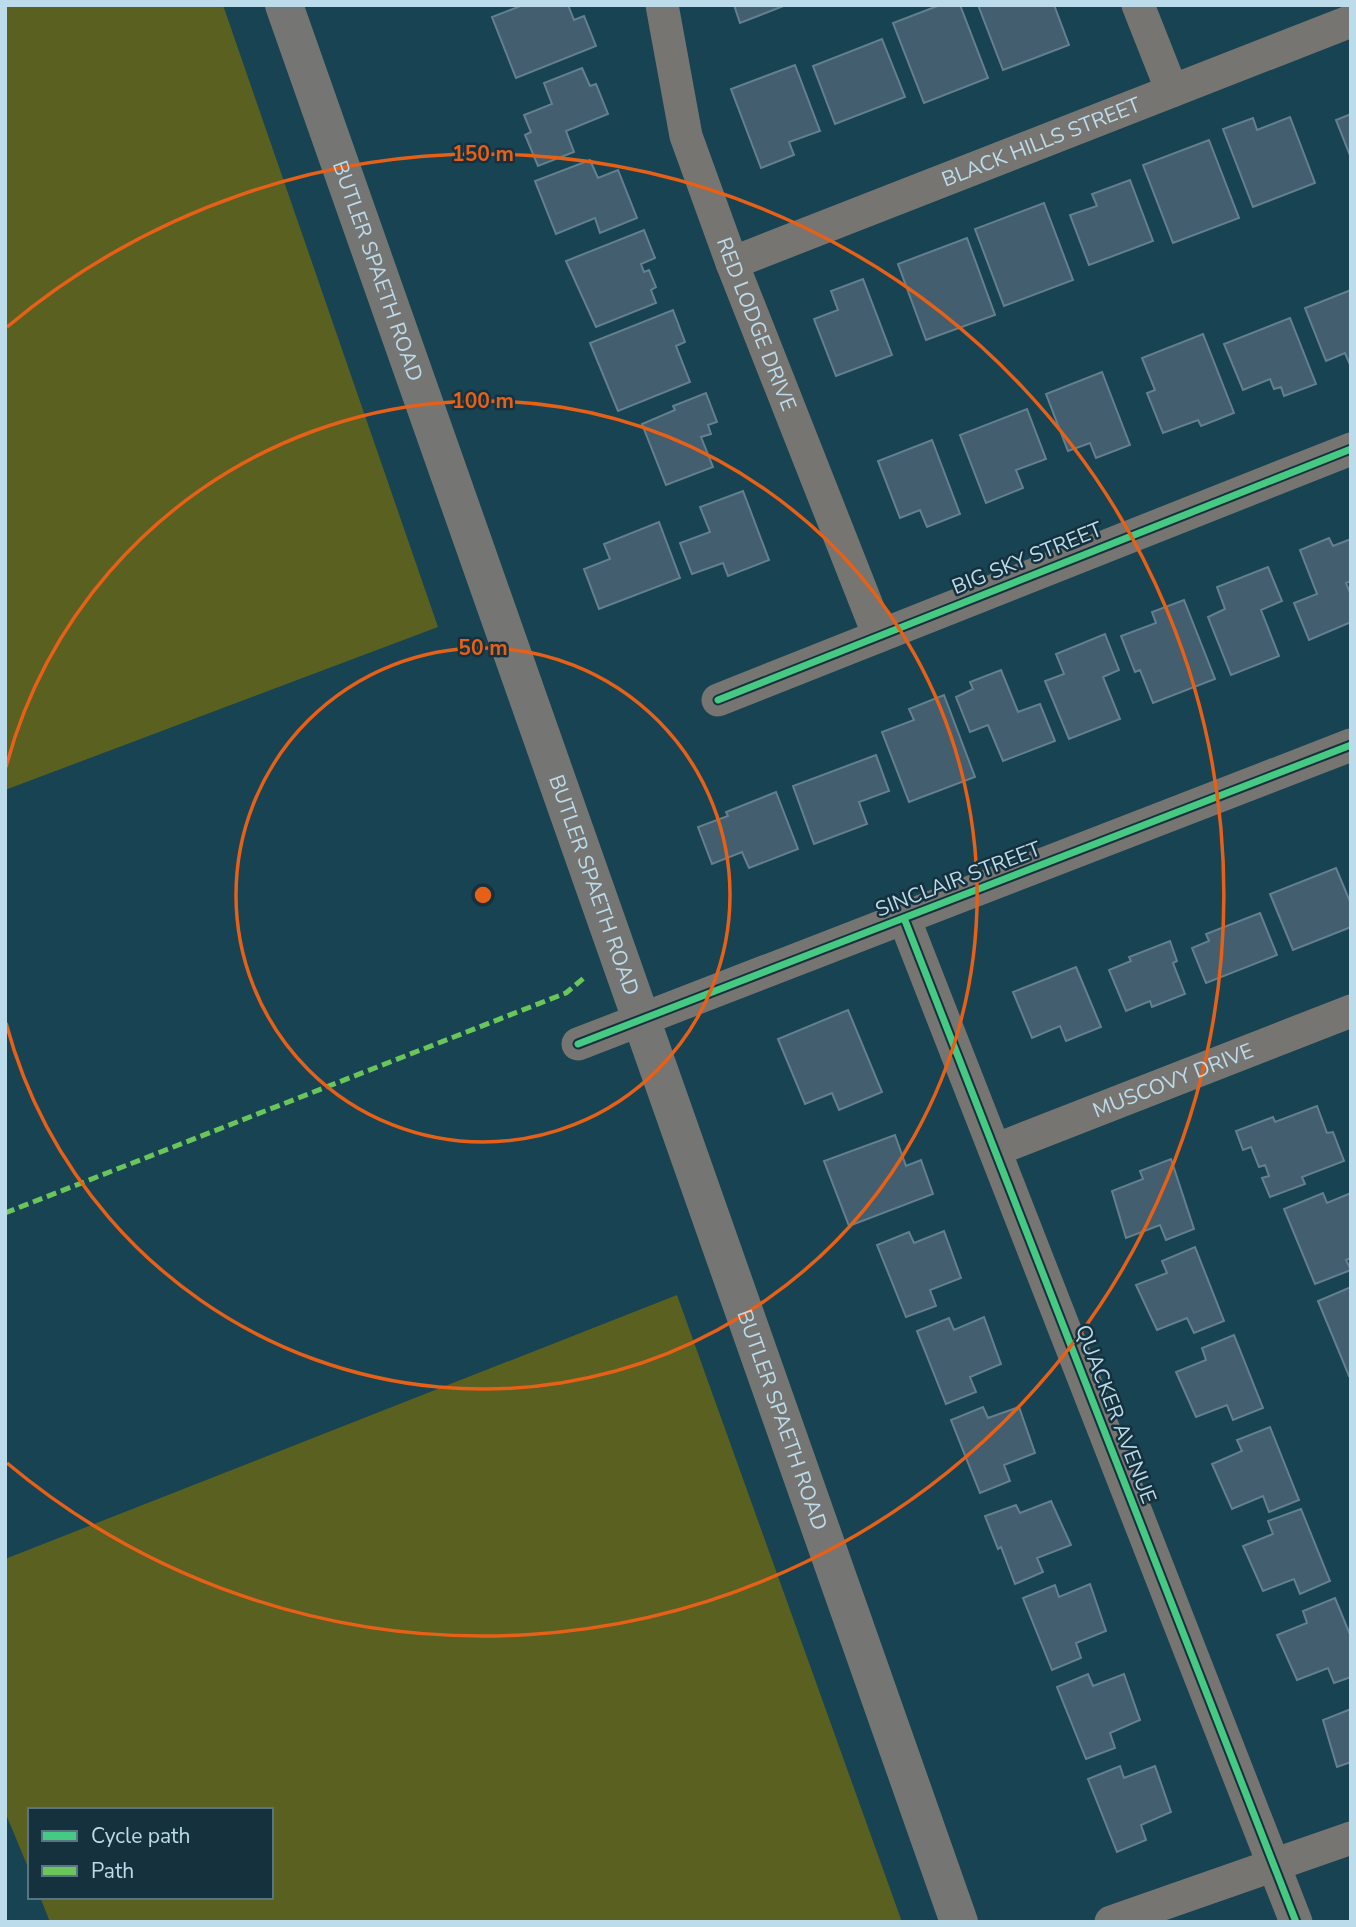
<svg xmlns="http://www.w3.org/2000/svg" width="1356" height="1927" viewBox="0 0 1356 1927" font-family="'Nunito Sans',sans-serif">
<rect width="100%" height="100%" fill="#184352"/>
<!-- green -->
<path fill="#5a6020" d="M 5,5 L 223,5 L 438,627 L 5,790 Z
M 677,1295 L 902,1922 L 50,1922 L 40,1897 L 271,1897 L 271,1810 L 30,1810 L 30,1872 L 5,1812 L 5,1559 Z"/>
<!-- building -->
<path fill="#435e6e" stroke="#64808e" stroke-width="2" d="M 523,5 L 568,5 L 574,20 L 584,16 L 596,46 L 516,78 L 492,17 Z
M 734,5 L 786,5 L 740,23 Z
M 940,5 L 960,5 L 988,78 L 924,103 L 893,23 Z
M 978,5 L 1054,5 L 1069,45 L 1003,70 Z
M 882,39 L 905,97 L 835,124 L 813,66 Z
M 795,65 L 820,131 L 789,142 L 794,155 L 761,168 L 731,89 Z
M 582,68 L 590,86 L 596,84 L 608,114 L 566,131 L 574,152 L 538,166 L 525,135 L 531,132 L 524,115 L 552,104 L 544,83 Z
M 1351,114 L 1351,158 L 1336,120 Z
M 1290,117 L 1315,183 L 1253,207 L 1223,129 L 1253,118 L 1257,130 Z
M 1209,140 L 1239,218 L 1173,243 L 1143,165 Z
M 590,160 L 598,178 L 618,170 L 637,218 L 600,233 L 595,218 L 556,234 L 535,181 Z
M 1130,180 L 1153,241 L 1089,265 L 1070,215 L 1097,206 L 1092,194 Z
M 1044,203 L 1073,280 L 1004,306 L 975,229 Z
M 644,230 L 655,258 L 641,264 L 644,272 L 649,270 L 656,287 L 651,290 L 656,303 L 596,327 L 566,261 Z
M 967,238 L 995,315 L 926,340 L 898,264 Z
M 863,279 L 892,355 L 836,376 L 814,319 L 838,310 L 831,291 Z
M 1351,290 L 1351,367 L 1345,353 L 1326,361 L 1305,308 Z
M 673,310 L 685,342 L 676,346 L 690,382 L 618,411 L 590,343 Z
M 1290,318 L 1316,384 L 1284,396 L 1281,387 L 1274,389 L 1270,379 L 1243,390 L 1224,344 Z
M 1203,334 L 1234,413 L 1201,426 L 1198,420 L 1163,433 L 1147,393 L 1155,390 L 1142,358 Z
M 1102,372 L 1130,445 L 1096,458 L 1090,443 L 1068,451 L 1046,394 Z
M 706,393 L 717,422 L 708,425 L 711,434 L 701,437 L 713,467 L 666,485 L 642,424 L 675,410 L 673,406 Z
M 1027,409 L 1046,459 L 1016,470 L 1023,488 L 986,503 L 960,435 Z
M 932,440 L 960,514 L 927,527 L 920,510 L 900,518 L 878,461 Z
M 743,491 L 769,560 L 728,576 L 723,563 L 692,574 L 680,543 L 710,532 L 700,507 Z
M 659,522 L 680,578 L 599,609 L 584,569 L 610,559 L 604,544 Z
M 1329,538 L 1333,546 L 1351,539 L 1351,581 L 1346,583 L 1351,595 L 1351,622 L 1309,640 L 1294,603 L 1317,594 L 1300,550 Z
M 1268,567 L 1282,601 L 1261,610 L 1279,656 L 1231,675 L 1208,617 L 1225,609 L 1217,587 Z
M 1184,600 L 1215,679 L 1153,703 L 1140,670 L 1135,672 L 1121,636 L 1156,623 L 1152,612 Z
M 1105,634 L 1119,670 L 1103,677 L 1120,719 L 1069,739 L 1045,681 L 1064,674 L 1056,654 Z
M 1001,670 L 1018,712 L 1040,704 L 1055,741 L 1003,761 L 988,725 L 970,732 L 956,697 L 973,689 L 970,682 Z
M 944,695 L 975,777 L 909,802 L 882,732 L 914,720 L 909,709 Z
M 876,755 L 889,791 L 859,802 L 867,824 L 814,844 L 793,786 Z
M 776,792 L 798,849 L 749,868 L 742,852 L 712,864 L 698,827 L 728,816 L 726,812 Z
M 1336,868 L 1351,904 L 1351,927 L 1293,950 L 1270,894 Z
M 1260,913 L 1277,955 L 1206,983 L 1192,948 L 1209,941 L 1206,934 Z
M 1170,941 L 1177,961 L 1173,963 L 1185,994 L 1152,1007 L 1150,1001 L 1126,1011 L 1109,970 L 1131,961 L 1129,957 Z
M 1076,967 L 1101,1027 L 1066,1041 L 1060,1026 L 1032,1038 L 1013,992 Z
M 848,1010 L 882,1092 L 839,1110 L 832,1093 L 805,1104 L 778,1039 Z
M 1317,1106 L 1327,1133 L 1333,1132 L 1344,1161 L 1302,1177 L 1305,1184 L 1270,1197 L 1262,1178 L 1269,1176 L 1265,1165 L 1259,1167 L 1251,1147 L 1243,1150 L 1236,1131 L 1273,1117 L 1275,1122 Z
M 895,1135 L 906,1166 L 921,1160 L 933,1194 L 849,1226 L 824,1161 Z
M 1171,1159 L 1194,1229 L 1166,1240 L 1160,1225 L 1126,1238 L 1112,1191 L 1143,1179 L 1140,1171 Z
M 1323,1193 L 1327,1203 L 1351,1193 L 1351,1258 L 1346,1260 L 1351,1270 L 1315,1284 L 1284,1209 Z
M 944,1231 L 961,1278 L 930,1290 L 936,1306 L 906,1317 L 877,1245 L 909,1232 L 914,1243 Z
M 1195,1247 L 1224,1321 L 1194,1333 L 1187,1318 L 1157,1330 L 1136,1285 L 1167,1273 L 1162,1261 Z
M 1351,1287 L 1351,1375 L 1349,1376 L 1318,1301 Z
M 984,1317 L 1001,1364 L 970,1377 L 976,1392 L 946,1404 L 917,1331 L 949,1318 L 954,1330 Z
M 1234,1335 L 1263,1408 L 1233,1420 L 1227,1405 L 1196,1417 L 1176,1372 L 1206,1360 L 1202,1348 Z
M 983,1407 L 988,1418 L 1019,1407 L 1035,1453 L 1004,1465 L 1010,1481 L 980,1493 L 951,1420 Z
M 1270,1427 L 1299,1500 L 1269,1512 L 1263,1496 L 1232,1509 L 1212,1464 L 1242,1451 L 1237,1440 Z
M 1051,1501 L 1071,1545 L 1037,1558 L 1043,1572 L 1015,1584 L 1001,1547 L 998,1549 L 985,1516 L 1016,1505 L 1020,1513 Z
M 1301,1509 L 1330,1581 L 1300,1594 L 1294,1579 L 1263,1591 L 1243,1546 L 1273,1534 L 1268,1521 Z
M 1090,1584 L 1106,1631 L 1076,1643 L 1081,1658 L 1052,1670 L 1023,1598 L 1055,1585 L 1059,1597 Z
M 1335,1598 L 1351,1637 L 1351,1677 L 1334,1683 L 1328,1668 L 1297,1680 L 1277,1635 L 1307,1623 L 1303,1611 Z
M 1088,1674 L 1093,1686 L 1124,1674 L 1140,1720 L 1110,1733 L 1115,1748 L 1086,1759 L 1057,1687 Z
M 1351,1709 L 1351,1762 L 1337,1767 L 1323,1720 Z
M 1120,1766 L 1124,1778 L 1155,1766 L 1171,1812 L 1141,1825 L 1146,1840 L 1117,1852 L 1088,1779 Z"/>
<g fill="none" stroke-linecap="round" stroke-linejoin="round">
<!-- street -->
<g stroke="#777571" stroke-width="33">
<path id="s1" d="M 662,5 L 686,136 L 732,263 L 879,636"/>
<path d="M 1138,5 L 1172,91"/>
<path id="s2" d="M 732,263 L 1351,21"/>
<path d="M 718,700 L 1351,449"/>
<path d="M 904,918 L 1296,1922"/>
<path d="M 578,1044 L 1351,745"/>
<path id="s3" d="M 995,1150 L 1351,1011"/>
<path d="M 1111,1922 L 1351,1838"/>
</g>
<!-- secondary -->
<path stroke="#757673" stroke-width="38" id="s4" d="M 284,5 L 959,1922"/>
<!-- quiet -->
<path stroke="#6ac65a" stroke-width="5" stroke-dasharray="10 5" stroke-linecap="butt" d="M 5,1213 L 566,993 L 585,977"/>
<defs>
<path id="cycleway" d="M 718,700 L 1351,449
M 904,918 L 1296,1922
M 578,1044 L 1351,745"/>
</defs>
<!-- cycleway casing -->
<use href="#cycleway" stroke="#16313e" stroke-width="11"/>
<!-- cycleway -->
<use href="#cycleway" stroke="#46c982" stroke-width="7"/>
</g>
<!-- distance rings -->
<g fill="none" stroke="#e66017" stroke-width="3.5">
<circle cx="483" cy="895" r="247"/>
<path d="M6 767A494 494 0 1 1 6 1023"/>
<path d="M7 327A741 741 0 1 1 7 1463"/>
</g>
<g text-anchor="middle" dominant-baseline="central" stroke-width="5" stroke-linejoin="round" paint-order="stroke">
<!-- street labels -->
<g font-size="21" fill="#bcdcec" stroke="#16313e">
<text stroke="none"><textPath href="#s2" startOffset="332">BLACK HILLS STREET</textPath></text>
<text stroke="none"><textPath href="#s4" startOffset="282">BUTLER SPAETH ROAD</textPath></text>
<text stroke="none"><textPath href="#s1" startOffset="334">RED LODGE DRIVE</textPath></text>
<text transform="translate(1027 558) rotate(-22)">BIG SKY STREET</text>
<text transform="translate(958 879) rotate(-21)">SINCLAIR STREET</text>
<text stroke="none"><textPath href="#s4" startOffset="933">BUTLER SPAETH ROAD</textPath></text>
<text stroke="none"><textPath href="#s3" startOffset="191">MUSCOVY DRIVE</textPath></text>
<text transform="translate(1116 1414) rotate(69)">QUACKER AVENUE</text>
<text stroke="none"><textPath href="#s4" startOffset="1500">BUTLER SPAETH ROAD</textPath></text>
</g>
</g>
<circle cx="483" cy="895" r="10" fill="#e66017" stroke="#16313e" stroke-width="3.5"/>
<g font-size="21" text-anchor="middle" font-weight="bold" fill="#e66017" stroke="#16313e" stroke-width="5" stroke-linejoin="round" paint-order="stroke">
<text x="483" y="161">150 m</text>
<text x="483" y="408">100 m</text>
<text x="483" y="655">50 m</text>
</g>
<!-- border -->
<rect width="1356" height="1927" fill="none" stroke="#bcdcec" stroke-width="14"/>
<!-- legend -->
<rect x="28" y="1808" width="245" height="91" fill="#16313e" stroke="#587584" stroke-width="2"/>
<rect x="42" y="1831" width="35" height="10" fill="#46c982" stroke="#587584" stroke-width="2"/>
<text x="91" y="1843" font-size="21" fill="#bcdcec">Cycle path</text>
<rect x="42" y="1866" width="35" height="10" fill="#6ac65a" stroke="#587584" stroke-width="2"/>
<text x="91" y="1878" font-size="21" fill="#bcdcec">Path</text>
</svg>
